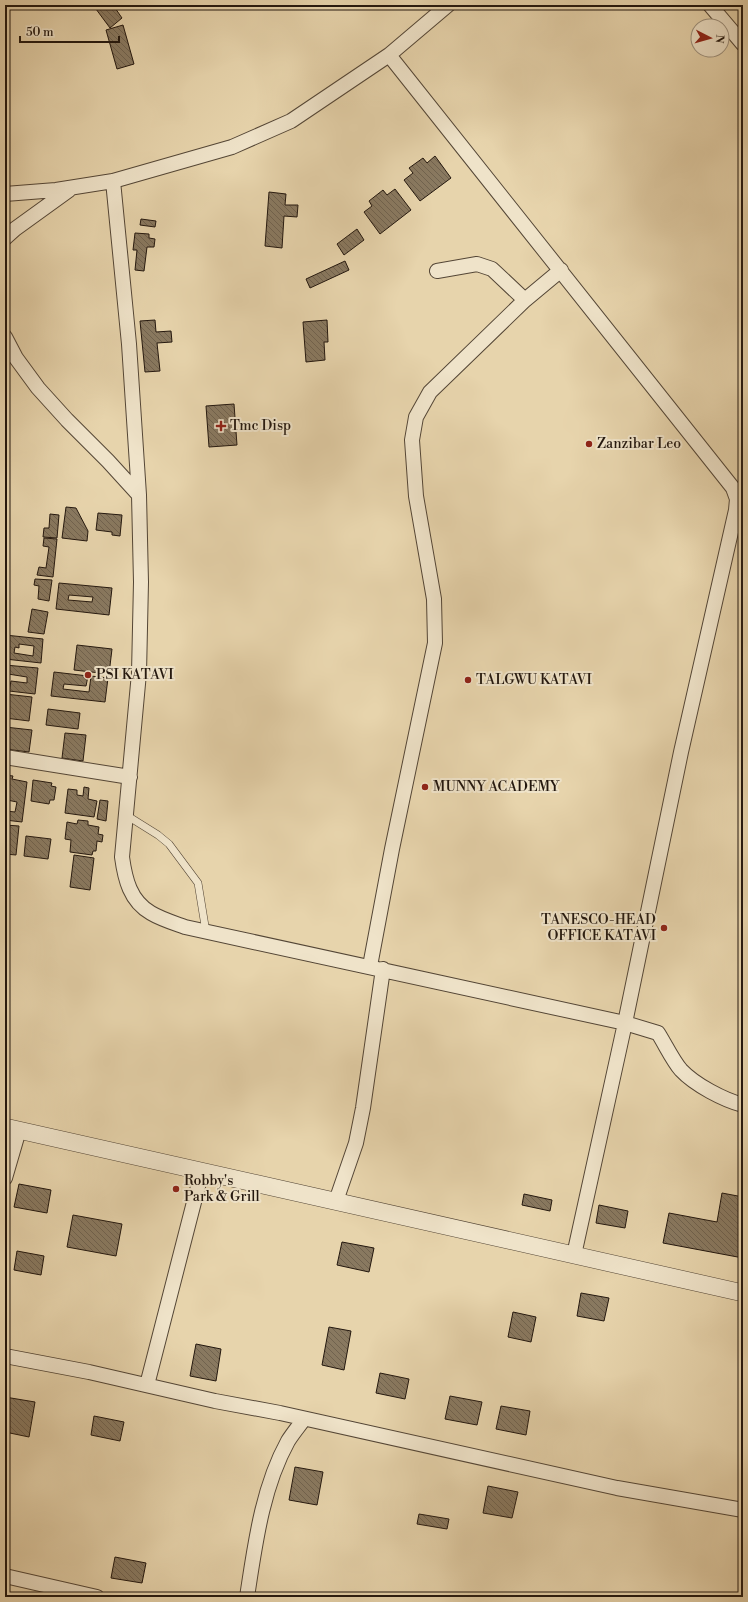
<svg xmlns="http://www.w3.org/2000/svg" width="748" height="1602" viewBox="0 0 748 1602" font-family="'Libre Bodoni',serif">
<defs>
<pattern id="building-back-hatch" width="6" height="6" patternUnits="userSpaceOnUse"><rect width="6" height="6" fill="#897960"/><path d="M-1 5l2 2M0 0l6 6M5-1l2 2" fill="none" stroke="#70624e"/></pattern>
</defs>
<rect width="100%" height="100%" fill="#e7d4ac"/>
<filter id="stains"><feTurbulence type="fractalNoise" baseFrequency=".005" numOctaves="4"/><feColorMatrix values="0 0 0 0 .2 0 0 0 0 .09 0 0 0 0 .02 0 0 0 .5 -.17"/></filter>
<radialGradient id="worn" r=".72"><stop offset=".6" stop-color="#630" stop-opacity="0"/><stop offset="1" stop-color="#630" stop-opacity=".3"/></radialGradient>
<!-- building -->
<path fill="url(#building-back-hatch)" stroke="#23170e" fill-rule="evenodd" d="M 93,5 L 113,5 L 122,18 L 110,28 Z
M 123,25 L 134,64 L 117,69 L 106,30 Z
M 435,156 L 451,178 L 420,201 L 404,180 L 413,173 L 409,168 L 423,158 L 427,163 Z
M 395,189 L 411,210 L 380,234 L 364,212 L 372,206 L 369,201 L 383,190 L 387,195 Z
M 269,192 L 286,194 L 285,205 L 298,205 L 297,217 L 284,216 L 282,248 L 265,246 Z
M 141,219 L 156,221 L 155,227 L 140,225 Z
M 357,229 L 364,240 L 344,255 L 337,244 Z
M 135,233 L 149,234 L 149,238 L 155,239 L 154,247 L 147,247 L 144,271 L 135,270 L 137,250 L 133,250 Z
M 345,261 L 349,270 L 310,288 L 306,279 Z
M 155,320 L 156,332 L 171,331 L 172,342 L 157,343 L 160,371 L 145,372 L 140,321 Z
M 327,320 L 328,342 L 324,342 L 325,360 L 306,362 L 303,322 Z
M 234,404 L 237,445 L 209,447 L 206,406 Z
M 66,507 L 76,508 L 88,531 L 87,541 L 62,538 Z
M 98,513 L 122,515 L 120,536 L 112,535 L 112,532 L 96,530 Z
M 50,514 L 59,515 L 57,538 L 43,537 L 44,528 L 49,528 Z
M 44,538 L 57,539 L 53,577 L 37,575 L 39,567 L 46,568 L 49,547 L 43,546 Z
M 35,579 L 52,580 L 49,601 L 38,599 L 39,586 L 34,585 Z
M 59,583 L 112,588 L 109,615 L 56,609 ZM 69,595 L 93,597 L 92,602 L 68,600 Z
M 32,609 L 48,612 L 44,634 L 28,632 Z
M 5,635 L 43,639 L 41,663 L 5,659 ZM 19,644 L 34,646 L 33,656 L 14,653 L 15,647 L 19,648 Z
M 77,645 L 112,649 L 109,674 L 74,670 Z
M 5,665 L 38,668 L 35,694 L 9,691 L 11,681 L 27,683 L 27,677 L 8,674 L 5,690 Z
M 54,672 L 88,676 L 86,686 L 64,684 L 63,689 L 89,692 L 91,676 L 108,678 L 105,702 L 51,696 Z
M 5,694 L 32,697 L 29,721 L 5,718 Z
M 48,709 L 80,713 L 78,729 L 46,725 Z
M 5,727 L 32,730 L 29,752 L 5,749 Z
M 65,733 L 86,735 L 83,761 L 62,758 Z
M 5,775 L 13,776 L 12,779 L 27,782 L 22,822 L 5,820 ZM 7,800 L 17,802 L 15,812 L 6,811 Z
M 33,780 L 52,783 L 51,786 L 56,787 L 54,800 L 50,800 L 49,804 L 31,801 Z
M 84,787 L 89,788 L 88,799 L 97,801 L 94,817 L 65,813 L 68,789 L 77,790 L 77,795 L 83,796 Z
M 100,800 L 108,801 L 106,821 L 97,819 Z
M 78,820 L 88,821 L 88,825 L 99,827 L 98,834 L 103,835 L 102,842 L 97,841 L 96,851 L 93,851 L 92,855 L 70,852 L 71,840 L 65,839 L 67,822 L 77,824 Z
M 5,825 L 19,826 L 16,855 L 5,854 Z
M 26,836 L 51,839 L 48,859 L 24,856 Z
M 74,855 L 94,858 L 90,890 L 70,887 Z
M 19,1184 L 51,1190 L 47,1213 L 14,1207 Z
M 722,1193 L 743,1197 L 743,1213 L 740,1227 L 743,1227 L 743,1258 L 663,1243 L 669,1213 L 717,1222 Z
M 524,1194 L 552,1200 L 550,1211 L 522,1205 Z
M 599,1205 L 628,1211 L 625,1228 L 596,1223 Z
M 73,1215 L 122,1224 L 116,1256 L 67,1247 Z
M 342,1242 L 374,1248 L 369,1272 L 337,1265 Z
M 17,1251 L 44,1256 L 41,1275 L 14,1270 Z
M 581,1293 L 609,1298 L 604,1321 L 577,1316 Z
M 513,1312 L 536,1317 L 531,1342 L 508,1337 Z
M 329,1327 L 351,1331 L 344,1370 L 322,1365 Z
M 196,1344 L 221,1349 L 216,1381 L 190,1376 Z
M 380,1373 L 409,1379 L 405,1399 L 376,1393 Z
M 450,1396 L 482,1402 L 477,1425 L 445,1419 Z
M 5,1397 L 35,1402 L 29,1437 L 5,1432 Z
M 501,1406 L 530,1411 L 526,1435 L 496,1429 Z
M 94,1416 L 124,1422 L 120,1441 L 91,1435 Z
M 295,1467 L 323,1472 L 317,1505 L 289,1500 Z
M 488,1486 L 518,1492 L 512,1518 L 483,1513 Z
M 419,1514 L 449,1519 L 447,1529 L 417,1524 Z
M 115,1557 L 146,1563 L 142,1583 L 111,1578 Z"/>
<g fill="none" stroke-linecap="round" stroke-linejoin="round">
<defs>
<path id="service" d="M 126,815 L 158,835 L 169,844 L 198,883 L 206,932"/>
<path id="minor" d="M 710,5 L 743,44
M 389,55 L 733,488 L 737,499 L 736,510 L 681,752 L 625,1023 L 574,1255
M 113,181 L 129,344 L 139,495 L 141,582 L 139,673 L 122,857 C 125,879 130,901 151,913 C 161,919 174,923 185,927 L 625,1023 L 658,1033 C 665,1044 673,1061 681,1070 C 695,1085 724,1100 743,1105
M 5,194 L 56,190 L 113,181 L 232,147 L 291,121 L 389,55 L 448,5
M 5,238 L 15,229 L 69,190
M 437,271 L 477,264 L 492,269 L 525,300
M 5,337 L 16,358 L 38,388 L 67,420 L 108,461 L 139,495
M 5,757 L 130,777
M 370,966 L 392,849 L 435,643 L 434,599 L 416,496 L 412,440 L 416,417 L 430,392 L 525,300 L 561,270
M 5,1178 L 19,1130
M 336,1201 L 356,1143 L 363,1108 L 383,969
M 5,1356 L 89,1372 L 215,1401 L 280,1413 L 617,1488 L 743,1510
M 147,1385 L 202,1171
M 5,1576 L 97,1597
M 247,1597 C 255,1545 262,1488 288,1441 C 293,1433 299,1426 304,1419"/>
<path id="tertiary" d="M 5,1127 L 743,1293"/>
</defs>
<!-- service casing -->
<use href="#service" stroke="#544636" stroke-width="8"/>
<!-- minor casing -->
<use href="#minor" stroke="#544636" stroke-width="16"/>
<!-- tertiary casing -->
<use href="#tertiary" stroke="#544636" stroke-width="18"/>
<!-- service -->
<use href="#service" stroke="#efe3c9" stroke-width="7"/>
<!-- minor -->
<use href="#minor" stroke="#efe3c9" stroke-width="14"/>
<!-- tertiary -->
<use href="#tertiary" stroke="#efe3c9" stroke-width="17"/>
</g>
<!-- markers -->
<g fill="#8f2418" stroke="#efe3c9" stroke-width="1.5">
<path d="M219 420h4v4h4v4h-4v4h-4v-4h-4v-4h4z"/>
<circle cx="589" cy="444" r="4"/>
<circle cx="88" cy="675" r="4"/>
<circle cx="468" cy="680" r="4"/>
<circle cx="425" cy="787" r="4"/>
<circle cx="664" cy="928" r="4"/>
<circle cx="176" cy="1189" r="4"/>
</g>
<g text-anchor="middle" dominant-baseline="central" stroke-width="4" stroke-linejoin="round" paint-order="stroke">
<!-- poi labels -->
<g font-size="14" fill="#23170e" stroke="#efe3c9" text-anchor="start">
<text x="230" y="426">Tmc Disp</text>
<text x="597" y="444">Zanzibar Leo</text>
<text x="96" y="675">PSI KATAVI</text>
<text x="476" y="680">TALGWU KATAVI</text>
<text x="433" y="787">MUNNY ACADEMY</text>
<text x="656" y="920" text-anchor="end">TANESCO-HEAD<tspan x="656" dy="16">OFFICE KATAVI</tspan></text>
<text x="184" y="1181">Robby's<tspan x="184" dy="16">Park &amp; Grill</tspan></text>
</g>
</g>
<!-- margin -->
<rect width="748" height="1602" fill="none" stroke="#e7d4ac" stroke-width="20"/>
<rect x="6" y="6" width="736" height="1590" fill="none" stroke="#23170e" stroke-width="2"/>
<rect x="10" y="10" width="728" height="1582" fill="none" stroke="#23170e"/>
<!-- north arrow -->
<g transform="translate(710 38) rotate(96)"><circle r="19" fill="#efe3c9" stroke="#9d917e"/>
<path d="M0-3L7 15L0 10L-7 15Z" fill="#8f2418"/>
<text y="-6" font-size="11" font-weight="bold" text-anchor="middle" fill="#23170e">N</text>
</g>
<!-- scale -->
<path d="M20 36v6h99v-6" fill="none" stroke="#23170e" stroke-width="2"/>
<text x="26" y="36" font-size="12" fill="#23170e" stroke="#efe3c9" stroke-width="3" paint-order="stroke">50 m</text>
<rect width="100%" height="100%" filter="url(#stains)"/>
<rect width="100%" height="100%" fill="url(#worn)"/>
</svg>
